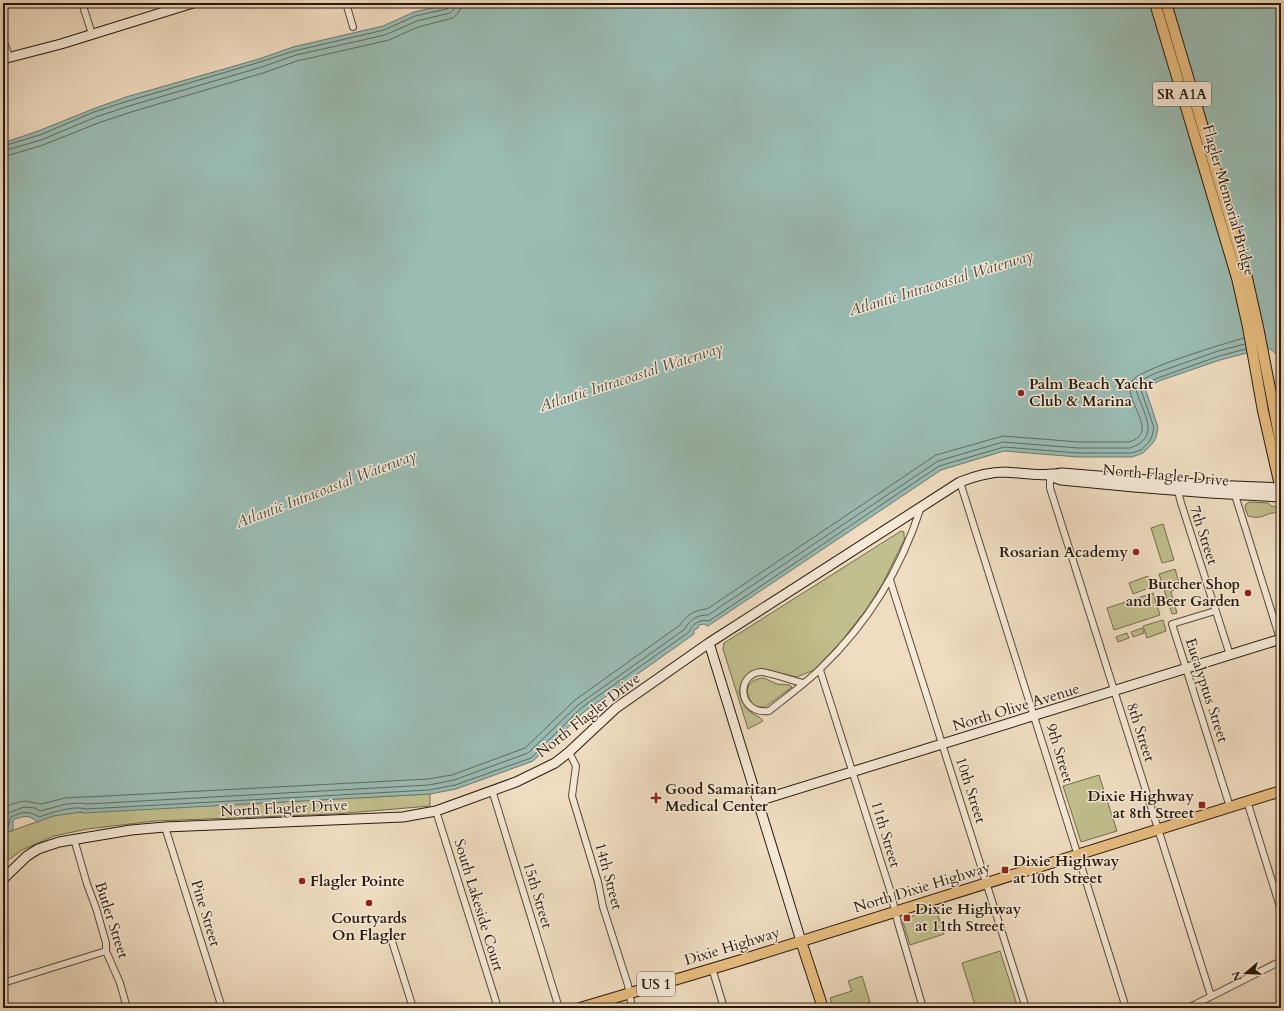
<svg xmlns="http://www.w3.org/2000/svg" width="1284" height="1011" viewBox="0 0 1284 1011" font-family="Cardo,serif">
<rect width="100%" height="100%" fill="#f0ddc1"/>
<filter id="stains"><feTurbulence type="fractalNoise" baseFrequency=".005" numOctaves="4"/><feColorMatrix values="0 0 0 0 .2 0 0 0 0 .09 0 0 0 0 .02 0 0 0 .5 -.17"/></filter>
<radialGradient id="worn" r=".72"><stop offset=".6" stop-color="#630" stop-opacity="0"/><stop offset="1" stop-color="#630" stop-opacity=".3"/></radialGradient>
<!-- green -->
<path fill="#c1bf8d" stroke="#746c4c" d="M 1249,502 L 1268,503 L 1271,506 L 1277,507 L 1279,513 C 1265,511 1264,521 1248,516 L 1245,508 L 1246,504 Z
M 1163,524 L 1174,560 L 1162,563 L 1151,528 Z
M 901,531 L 904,532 L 904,537 L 905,538 L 883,583 L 868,607 L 840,643 L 814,670 L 797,677 L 762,669 L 748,674 L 739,691 C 741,700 744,708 752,713 C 756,716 761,717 763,721 L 748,729 L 723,649 L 724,643 Z
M 1175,569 L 1180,585 L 1171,592 L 1177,613 L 1172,614 L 1159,574 Z
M 1148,576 L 1152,587 L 1133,594 L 1129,583 Z
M 1153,593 L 1160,615 L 1114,630 L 1107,608 Z
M 1163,620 L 1166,631 L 1147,638 L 1143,626 Z
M 1142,628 L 1144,633 L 1133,637 L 1131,632 Z
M 1127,633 L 1129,638 L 1118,642 L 1116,637 Z
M 764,678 L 777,684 L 790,685 L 792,687 L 765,707 L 755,707 C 743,694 745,679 764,678 Z
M 1099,775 L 1117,831 L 1081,842 L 1063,786 Z
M 430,794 L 430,806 L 336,814 L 155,821 L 87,829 L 54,836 L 22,850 L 3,864 L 3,834 L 53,816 L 67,813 Z
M 936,909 L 944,934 L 910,945 L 902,919 Z
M 1000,951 L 1018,1008 L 976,1008 L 962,963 Z
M 862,976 L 870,1002 L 856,1007 L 856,1008 L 833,1008 L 830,998 L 852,991 L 848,981 Z"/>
<!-- water -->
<path fill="#9abcb3" stroke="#6c7a70" d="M 454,3 L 1281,3 L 1281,368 C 1279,359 1277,350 1266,348 L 1220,360 L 1159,381 L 1145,388 L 1158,427 L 1156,438 L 1152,444 L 1143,453 L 1132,457 L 1078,457 L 1004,451 L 941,470 L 708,626 L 704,624 L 699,625 L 698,628 L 694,630 L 694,634 L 584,712 L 533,761 L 456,789 L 430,794 L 83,813 L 82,812 L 53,816 L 37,822 C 29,814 23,816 13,820 L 13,830 L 3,834 L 3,143 L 38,131 L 93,109 L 126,97 L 259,59 L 293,47 L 383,26 L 414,12 Z"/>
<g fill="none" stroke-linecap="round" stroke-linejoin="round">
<!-- shore -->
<path stroke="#606a60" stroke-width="1" d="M 3,146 L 40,135 L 94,112 L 128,101 L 260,62 L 294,51 L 384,30 L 415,16 L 447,9 L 450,6 L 450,3
M 3,151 L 41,140 L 96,117 L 129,106 L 262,67 L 296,55 L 385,35 L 417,21 L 450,13 L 454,9 L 455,3
M 3,157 L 43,145 L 98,123 L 131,112 L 263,73 L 297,61 L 389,40 L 418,27 L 453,18 L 459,12 L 462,3
M 3,809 L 12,804 L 24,801 L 41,804 L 65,798 L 81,797 L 87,797 L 428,779 L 452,775 L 525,748 L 575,700 L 680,625 C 686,615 695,610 707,609 L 936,455 L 1003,436 L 1079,442 L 1129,442 C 1162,432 1121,400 1132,381 C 1139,369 1226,343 1244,338
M 3,824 L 5,817 L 8,813 L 24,807 L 35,808 L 40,811 L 66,804 L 81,803 L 87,804 L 429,785 L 454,780 L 528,753 L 578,705 L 685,629 C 690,619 697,615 708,615 L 938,461 L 1003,442 L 1078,448 L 1130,448 C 1162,437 1143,413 1136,390 L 1136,385 L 1139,381 L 1156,373 L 1218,351 L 1245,344
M 3,829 L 8,827 L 11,817 C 21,812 29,810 39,817 C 51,813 73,805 86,809 L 429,790 L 455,785 L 531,758 L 581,708 L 689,632 C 693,623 700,619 709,621 L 939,466 L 1004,447 L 1078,453 L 1131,453 L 1141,450 L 1149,442 L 1152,436 L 1154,428 L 1141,390 L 1143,385 L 1158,378 L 1219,356 L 1246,349"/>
<defs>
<path id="street" d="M 82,3 L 92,34
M 162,3 L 164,12
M 346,3 L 353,27
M 3,39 L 9,57
M 1050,476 L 1050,488 L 1211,996
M 960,482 L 1126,1008
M 1178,491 L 1181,503 L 1230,655
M 1235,495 L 1281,642
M 890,580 L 1026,1008
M 1215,611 L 1172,624 L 1230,807
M 820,670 L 890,890 L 898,923 L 923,1008
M 803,683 C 794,681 767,672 761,672 C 735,674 738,715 769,711 C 786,697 805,684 821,668 C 868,623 901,569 921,507
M 569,752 L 576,766 L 572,796 L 598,882 L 603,907 L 628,985 L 632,1008
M 492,790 L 559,1008
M 1247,801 L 1281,910
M 436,811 L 498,1008
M 165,827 L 222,1008
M 74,839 L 87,884 L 96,908 L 106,943 L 106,951 L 120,983 L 127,1008
M 390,935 L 413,1008
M 712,968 L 724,1008
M 3,983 L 106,951
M 1188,1008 L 1281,961"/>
<path id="secondary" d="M 3,59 L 61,44 L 193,3
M 1050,476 L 1061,480 L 1134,487 L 1210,493 L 1281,497
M 709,643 L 801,941
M 758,801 L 1281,639
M 3,879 L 27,856 L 38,849 L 59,842 L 131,830 L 165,827 L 403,817 L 436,811 L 516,782 L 555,763 L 569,752 L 616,708 L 709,643 L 960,482 C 975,476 989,472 1005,472 C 1024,473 1043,477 1062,473 L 1209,485 L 1281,488"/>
<path id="primary" d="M 1155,3 L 1237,278 L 1248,327 L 1263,411 L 1281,490
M 1166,3 L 1245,269 L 1258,327 L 1281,445
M 801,941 L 823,1008
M 580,1008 L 738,961 L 1281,791"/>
</defs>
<!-- street casing -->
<use href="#street" stroke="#584939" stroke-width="8"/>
<!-- secondary casing -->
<use href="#secondary" stroke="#26180c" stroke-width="11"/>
<!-- primary casing -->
<use href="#primary" stroke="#26180c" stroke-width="12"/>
<!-- street -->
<use href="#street" stroke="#f5e9d7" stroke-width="6"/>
<!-- secondary -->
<use href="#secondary" stroke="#f5e9d7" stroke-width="9"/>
<!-- primary -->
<use href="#primary" stroke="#e8be80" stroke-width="10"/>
</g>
<!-- markers -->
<g fill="#8f2418" stroke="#f5e9d7" stroke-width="1.5">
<circle cx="1021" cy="393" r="4"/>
<circle cx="1136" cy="552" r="4"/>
<circle cx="1248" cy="593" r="4"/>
<path d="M654 792h4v4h4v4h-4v4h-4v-4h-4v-4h4z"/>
<rect x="1198" y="801" width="8" height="8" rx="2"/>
<rect x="1001" y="866" width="8" height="8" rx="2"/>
<circle cx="302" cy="881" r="4"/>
<circle cx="369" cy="903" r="4"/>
<rect x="903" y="914" width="8" height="8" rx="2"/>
</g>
<g text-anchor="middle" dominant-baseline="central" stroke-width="3" stroke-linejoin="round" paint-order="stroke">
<!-- shield labels -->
<g fill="#f5e9d7" stroke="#645749" stroke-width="1">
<rect x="1153" y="82" width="58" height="24" rx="3"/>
<rect x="637" y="972" width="38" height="24" rx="3"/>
</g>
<g font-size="14" font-weight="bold" fill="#26180c">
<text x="1182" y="94">SR A1A</text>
<text x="656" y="984">US 1</text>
</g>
<!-- street labels -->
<g font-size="15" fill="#26180c" stroke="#f5e9d7">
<text transform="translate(1229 200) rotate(74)">Flagler Memorial Bridge</text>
<text transform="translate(1166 475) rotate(5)">North Flagler Drive</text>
<text transform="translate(1204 535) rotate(72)">7th Street</text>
<text transform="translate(1207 690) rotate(72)">Eucalyptus Street</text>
<text transform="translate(1016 707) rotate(-17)">North Olive Avenue</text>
<text transform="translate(588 715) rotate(-38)">North Flagler Drive</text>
<text transform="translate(1141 732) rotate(72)">8th Street</text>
<text transform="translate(1060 753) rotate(73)">9th Street</text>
<text transform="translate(971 790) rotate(72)">10th Street</text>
<text transform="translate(284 808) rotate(-3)">North Flagler Drive</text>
<text transform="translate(886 834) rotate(73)">11th Street</text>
<text transform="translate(609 876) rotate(75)">14th Street</text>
<text transform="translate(922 887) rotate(-17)">North Dixie Highway</text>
<text transform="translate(538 895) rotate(73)">15th Street</text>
<text transform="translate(479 905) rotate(73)">South Lakeside Court</text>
<text transform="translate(206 913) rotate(73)">Pine Street</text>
<text transform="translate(112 920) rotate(72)">Butler Street</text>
<text transform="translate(732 946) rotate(-17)">Dixie Highway</text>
</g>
<!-- poi labels -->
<g font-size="15" font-weight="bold" fill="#26180c" stroke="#f5e9d7" text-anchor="start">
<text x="1029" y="384">Palm Beach Yacht<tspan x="1029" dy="17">Club &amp; Marina</tspan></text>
<text x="1128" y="552" text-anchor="end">Rosarian Academy</text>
<text x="1240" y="584" text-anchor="end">Butcher Shop<tspan x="1240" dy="17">and Beer Garden</tspan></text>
<text x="665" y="789">Good Samaritan<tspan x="665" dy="17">Medical Center</tspan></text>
<text x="1194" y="796" text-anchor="end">Dixie Highway<tspan x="1194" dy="17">at 8th Street</tspan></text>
<text x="1013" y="861">Dixie Highway<tspan x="1013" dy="17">at 10th Street</tspan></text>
<text x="310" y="881">Flagler Pointe</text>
<text x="915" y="909">Dixie Highway<tspan x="915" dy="17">at 11th Street</tspan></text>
<text x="369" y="918" text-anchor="middle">Courtyards<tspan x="369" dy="17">On Flagler</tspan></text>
</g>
<!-- water labels -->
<g font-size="16" font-style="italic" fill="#4f5146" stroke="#f5e9d7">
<text transform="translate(941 283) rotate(-17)">Atlantic Intracoastal Waterway</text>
<text transform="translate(631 377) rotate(-18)">Atlantic Intracoastal Waterway</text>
<text transform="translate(326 489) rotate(-21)">Atlantic Intracoastal Waterway</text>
</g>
</g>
<!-- margin -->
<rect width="1284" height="1011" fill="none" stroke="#f0ddc1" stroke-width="16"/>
<rect x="4" y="4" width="1276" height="1003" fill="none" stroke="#26180c" stroke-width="2"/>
<rect x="8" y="8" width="1268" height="995" fill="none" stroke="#26180c"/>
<!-- north arrow -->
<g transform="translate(1246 973) rotate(251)" stroke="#f5e9d7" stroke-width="3" paint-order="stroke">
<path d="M0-3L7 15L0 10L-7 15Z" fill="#26180c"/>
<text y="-6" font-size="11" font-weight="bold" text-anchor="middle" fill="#26180c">N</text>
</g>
<rect width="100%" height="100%" filter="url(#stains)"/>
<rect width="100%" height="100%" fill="url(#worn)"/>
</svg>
